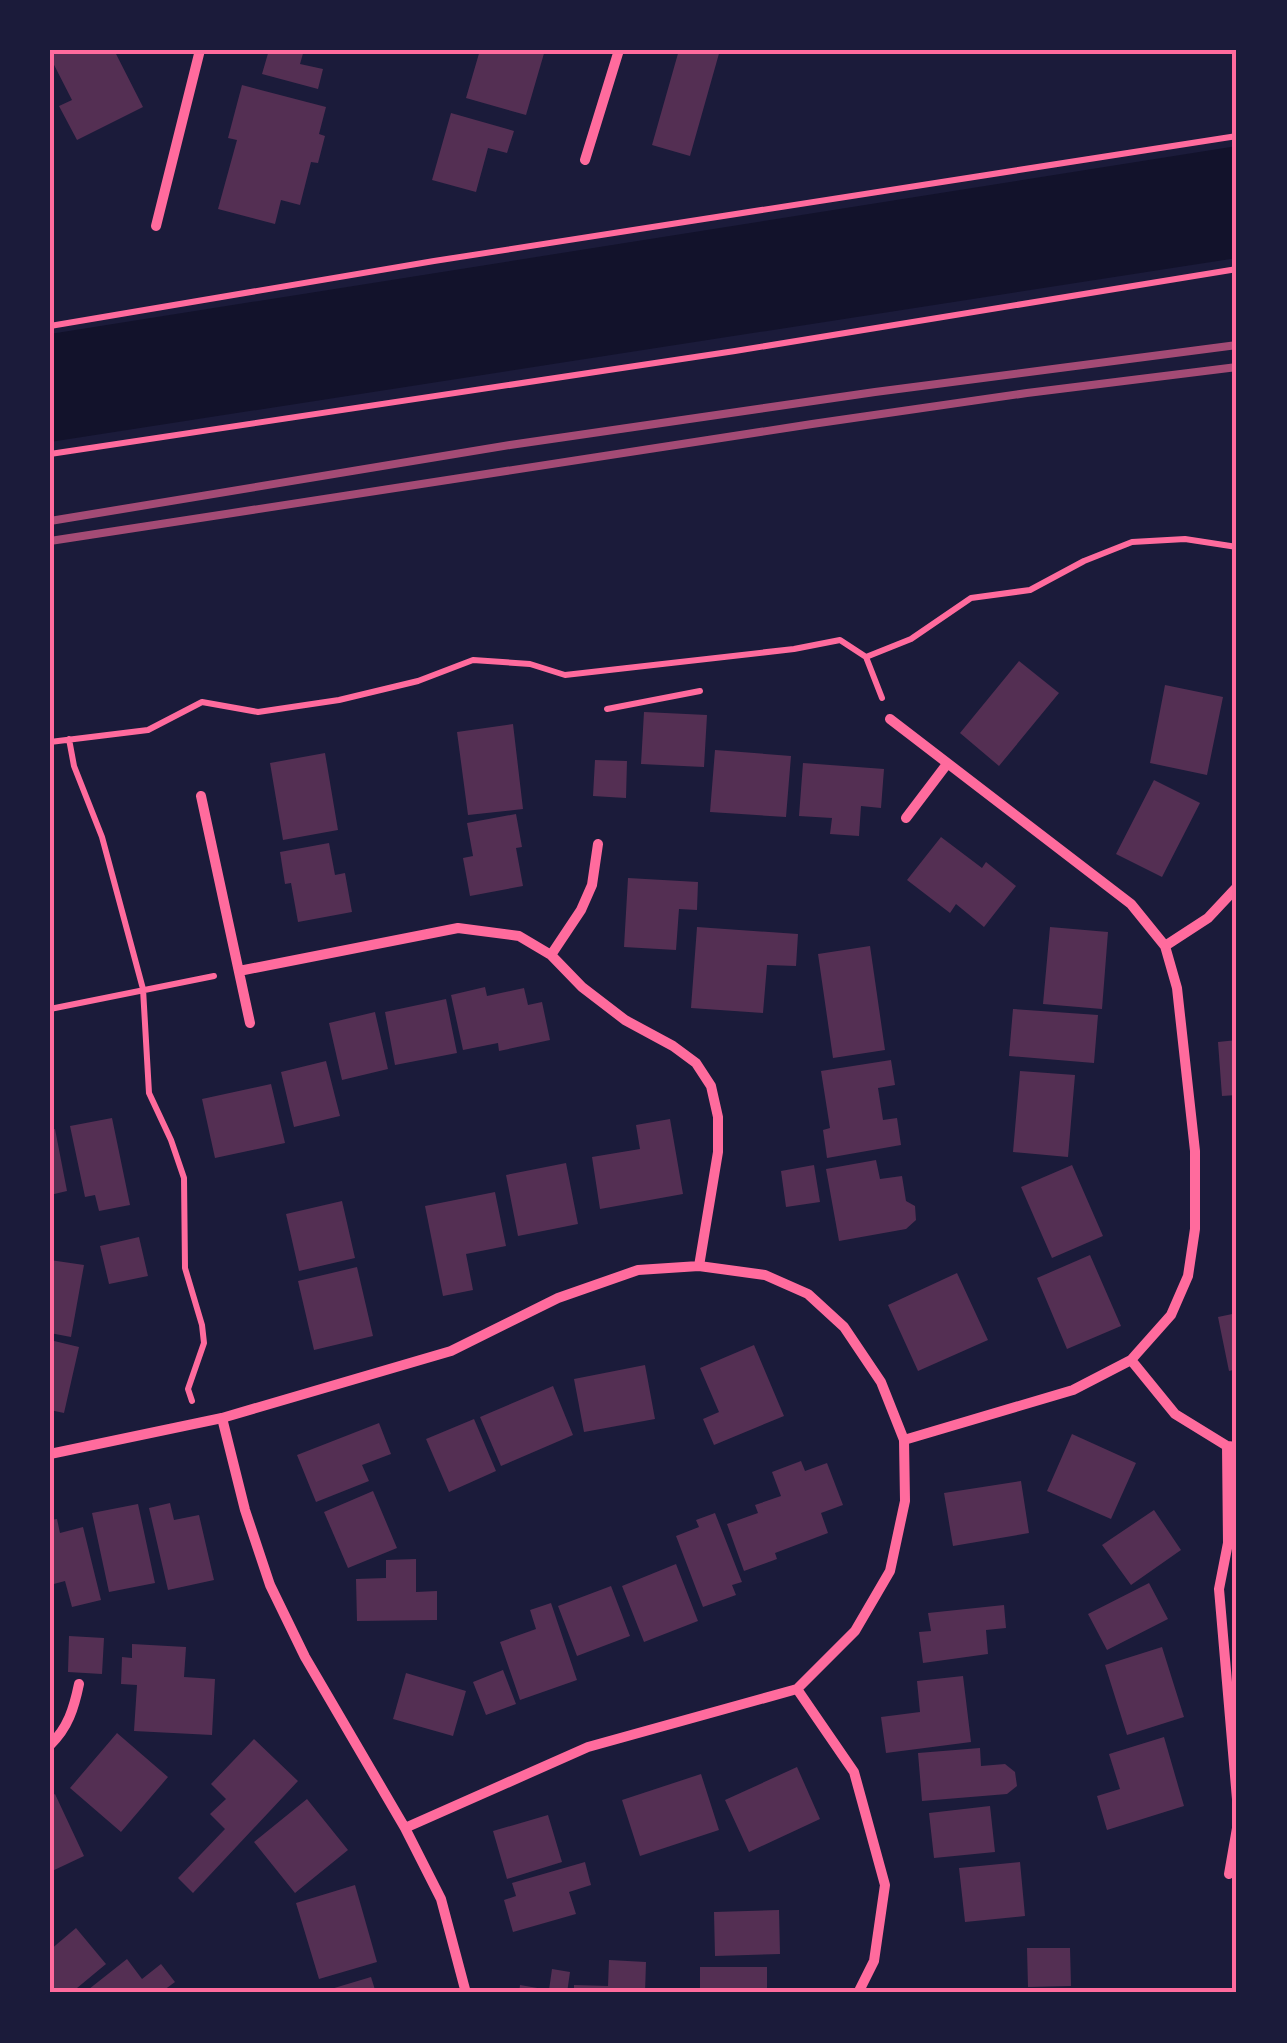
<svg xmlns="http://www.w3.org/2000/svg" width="1287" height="2043" viewBox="0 0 1287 2043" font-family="Signika,sans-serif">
<rect width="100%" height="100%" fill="#1b1b3a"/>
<!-- water -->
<path fill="#12122b" d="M 1237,146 L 1237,258 L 50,442 L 50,334 Z"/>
<!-- building -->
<path fill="#542f53" d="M 50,50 L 114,50 L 143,107 L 77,140 L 59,106 L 72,100 L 50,57 Z
M 269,50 L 304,50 L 300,64 L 323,69 L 318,89 L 262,74 Z
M 480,50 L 545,50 L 526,115 L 466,98 Z
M 679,50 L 720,50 L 690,156 L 652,145 Z
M 242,85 L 326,107 L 319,134 L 325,136 L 318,163 L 311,162 L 300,205 L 281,200 L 275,224 L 218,209 L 237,140 L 228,138 Z
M 451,113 L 514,131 L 507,153 L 488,148 L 476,192 L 432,180 Z
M 1019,661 L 1059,693 L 999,766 L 960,733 Z
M 1165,685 L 1223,697 L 1207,775 L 1150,763 Z
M 644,712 L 707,715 L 704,767 L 641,764 Z
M 513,724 L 523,809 L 468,815 L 457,732 Z
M 715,750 L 791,756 L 786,817 L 710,812 Z
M 325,753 L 338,830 L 283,840 L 270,763 Z
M 595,760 L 627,761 L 626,798 L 593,796 Z
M 803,763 L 884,769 L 881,808 L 861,806 L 859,836 L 830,834 L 832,818 L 799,816 Z
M 1154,780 L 1200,803 L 1162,877 L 1116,854 Z
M 516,814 L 522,847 L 516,848 L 523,886 L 470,896 L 463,858 L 473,856 L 467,823 Z
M 941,837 L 982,868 L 986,862 L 1016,886 L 984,927 L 956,904 L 950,913 L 907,880 Z
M 329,843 L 335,875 L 345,873 L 352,912 L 298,922 L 291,883 L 285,884 L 280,852 Z
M 628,878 L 698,882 L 697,910 L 679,909 L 676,950 L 624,947 Z
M 697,927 L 798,934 L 796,966 L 767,965 L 763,1013 L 691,1008 Z
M 1050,927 L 1108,932 L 1102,1009 L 1043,1004 Z
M 870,946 L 885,1050 L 833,1058 L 818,954 Z
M 485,987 L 487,996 L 524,988 L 528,1005 L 542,1002 L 550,1040 L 499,1051 L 498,1043 L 463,1050 L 451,995 Z
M 446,999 L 457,1053 L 395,1065 L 385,1012 Z
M 1013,1009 L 1098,1015 L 1094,1063 L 1009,1056 Z
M 375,1012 L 388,1069 L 342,1080 L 329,1023 Z
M 1237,1040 L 1237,1095 L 1222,1096 L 1218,1042 Z
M 891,1060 L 895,1085 L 878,1088 L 883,1120 L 897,1118 L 901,1145 L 827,1158 L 823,1130 L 830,1128 L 821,1071 Z
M 326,1061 L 340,1116 L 294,1127 L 281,1072 Z
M 1020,1071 L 1075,1075 L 1068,1157 L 1013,1152 Z
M 271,1084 L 285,1143 L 215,1158 L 202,1099 Z
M 112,1118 L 130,1205 L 99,1211 L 95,1195 L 85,1197 L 70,1126 Z
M 670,1119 L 683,1194 L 600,1209 L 592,1157 L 640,1149 L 636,1125 Z
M 55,1129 L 67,1191 L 50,1195 L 50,1130 Z
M 876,1160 L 880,1179 L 902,1176 L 906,1201 L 915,1206 L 916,1220 L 906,1229 L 839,1241 L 826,1169 Z
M 566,1163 L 578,1224 L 518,1236 L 506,1175 Z
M 814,1165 L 820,1202 L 786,1207 L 781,1171 Z
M 1072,1165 L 1103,1236 L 1052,1258 L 1021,1187 Z
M 495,1192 L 506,1246 L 466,1254 L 473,1290 L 443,1296 L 425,1206 Z
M 342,1201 L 355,1258 L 299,1271 L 286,1214 Z
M 139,1237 L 148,1276 L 109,1284 L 100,1246 Z
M 1090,1255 L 1121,1326 L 1067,1349 L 1037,1278 Z
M 50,1260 L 84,1265 L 71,1337 L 50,1333 Z
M 357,1267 L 373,1336 L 314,1350 L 298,1281 Z
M 957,1273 L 988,1340 L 918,1371 L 888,1305 Z
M 1237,1313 L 1237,1369 L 1229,1371 L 1218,1317 Z
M 50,1340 L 79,1347 L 64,1413 L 50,1410 Z
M 754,1345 L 784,1416 L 714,1445 L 703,1419 L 719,1412 L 700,1368 Z
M 645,1365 L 655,1419 L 584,1432 L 574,1379 Z
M 553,1386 L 573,1435 L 501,1466 L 480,1417 Z
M 474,1419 L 496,1471 L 449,1492 L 426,1439 Z
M 379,1423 L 391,1454 L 362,1465 L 369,1481 L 316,1502 L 297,1455 Z
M 1072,1434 L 1136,1463 L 1111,1519 L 1047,1491 Z
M 801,1461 L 805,1471 L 827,1463 L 843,1505 L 821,1513 L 828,1533 L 775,1553 L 777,1559 L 744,1571 L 727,1524 L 758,1513 L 755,1505 L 781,1496 L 772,1472 Z
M 1021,1481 L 1029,1533 L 953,1546 L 944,1493 Z
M 373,1491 L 397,1548 L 348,1568 L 324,1512 Z
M 170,1503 L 174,1520 L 199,1515 L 214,1580 L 168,1590 L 149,1508 Z
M 138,1504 L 155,1583 L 109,1592 L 92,1513 Z
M 1154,1510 L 1181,1550 L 1131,1585 L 1102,1545 Z
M 715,1513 L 742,1582 L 732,1585 L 736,1595 L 703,1607 L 676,1536 L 699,1527 L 696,1520 Z
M 57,1519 L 60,1533 L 83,1527 L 101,1600 L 72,1607 L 65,1581 L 50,1585 L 50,1520 Z
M 416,1559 L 416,1592 L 437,1591 L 437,1620 L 357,1621 L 356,1579 L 386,1578 L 386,1560 Z
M 676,1564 L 698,1621 L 644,1642 L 622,1586 Z
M 1149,1583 L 1168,1619 L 1107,1650 L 1088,1614 Z
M 611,1586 L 630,1636 L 577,1656 L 558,1606 Z
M 551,1603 L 577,1680 L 520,1700 L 500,1642 L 536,1629 L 530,1610 Z
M 1004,1605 L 1006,1628 L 986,1630 L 988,1654 L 923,1663 L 919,1632 L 931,1631 L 928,1613 Z
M 69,1636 L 104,1638 L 102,1674 L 68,1672 Z
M 132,1644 L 186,1647 L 184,1677 L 215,1679 L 212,1735 L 134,1731 L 137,1685 L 121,1684 L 122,1657 L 132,1658 Z
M 1162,1647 L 1184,1717 L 1127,1735 L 1105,1665 Z
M 503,1670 L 516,1704 L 486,1715 L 473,1682 Z
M 406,1673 L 466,1691 L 453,1736 L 393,1719 Z
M 963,1676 L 971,1742 L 886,1753 L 881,1717 L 920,1712 L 917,1681 Z
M 117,1733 L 168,1777 L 121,1832 L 70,1788 Z
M 1164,1737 L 1184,1806 L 1107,1830 L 1097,1796 L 1120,1789 L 1109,1754 Z
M 254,1739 L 298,1781 L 193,1893 L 178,1878 L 225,1829 L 210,1814 L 226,1799 L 211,1784 Z
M 980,1748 L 981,1766 L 1005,1764 L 1015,1772 L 1017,1786 L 1007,1794 L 922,1801 L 918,1753 Z
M 797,1767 L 820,1819 L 749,1852 L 725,1800 Z
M 701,1774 L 719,1830 L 640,1856 L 622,1800 Z
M 55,1794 L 84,1856 L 50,1872 L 50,1797 Z
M 307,1799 L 348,1850 L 295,1893 L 254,1842 Z
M 990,1806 L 995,1852 L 934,1858 L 929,1813 Z
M 548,1815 L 562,1862 L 507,1879 L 493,1831 Z
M 585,1862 L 591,1885 L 569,1892 L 576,1914 L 513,1932 L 504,1900 L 516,1896 L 512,1883 Z
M 1020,1862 L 1025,1916 L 965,1922 L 959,1868 Z
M 355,1885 L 377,1962 L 319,1979 L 296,1903 Z
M 779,1910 L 780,1954 L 715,1956 L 714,1912 Z
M 76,1928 L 106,1964 L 71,1993 L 50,1993 L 50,1950 Z
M 1027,1948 L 1070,1948 L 1071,1986 L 1028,1987 Z
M 127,1959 L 142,1979 L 161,1964 L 175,1982 L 160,1993 L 84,1993 Z
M 609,1960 L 646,1962 L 645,1993 L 574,1993 L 574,1985 L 608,1986 Z
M 700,1967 L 767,1967 L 767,1993 L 700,1993 Z
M 552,1969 L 570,1972 L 567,1993 L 519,1993 L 520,1985 L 549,1990 Z
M 371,1977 L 376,1993 L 321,1993 L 321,1992 Z"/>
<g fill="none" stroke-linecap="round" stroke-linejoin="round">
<!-- path -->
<path stroke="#ff6b9d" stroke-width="6" d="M 50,326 L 434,261 L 1237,136
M 50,454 L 735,351 L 1237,269
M 866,657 L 911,639 L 971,598 L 1030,590 L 1084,561 L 1132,542 L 1185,539 L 1237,547
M 607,709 L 700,691
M 69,739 L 74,766 L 102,837 L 143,989 L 149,1093 L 171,1140 L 184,1178 L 185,1268 L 202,1325 L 204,1343 L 188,1389 L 192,1401
M 50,742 L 148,730 L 202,702 L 258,712 L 339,700 L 418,681 L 473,660 L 530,664 L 565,675 L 794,649 L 840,640 L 866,657 L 882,698
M 50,1009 L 214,976"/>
<!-- minor -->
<path stroke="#ff6b9d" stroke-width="10" d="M 585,160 L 619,50
M 156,226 L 200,50
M 890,719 L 1131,904 L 1165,946 L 1177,988 L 1195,1151 L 1195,1229 L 1188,1276 L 1171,1315 L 1131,1360 L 1073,1390 L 904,1440
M 201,796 L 250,1023
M 906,818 L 947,764
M 1165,946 L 1208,918 L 1237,887
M 551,955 L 581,910 L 592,885 L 598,844
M 239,971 L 458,928 L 519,936 L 551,955 L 582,987 L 625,1020 L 673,1046 L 696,1063 L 711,1086 L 718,1117 L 718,1152 L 699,1266
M 1131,1360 L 1175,1414 L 1227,1446 L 1237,1447
M 222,1418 L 245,1510 L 270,1585 L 305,1657 L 405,1828 L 441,1899 L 466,1993
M 1227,1446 L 1228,1543 L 1219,1589 L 1237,1799
M 50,1454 L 222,1418 L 451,1351 L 558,1298 L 638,1270 L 699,1266 L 765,1275 L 808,1294 L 844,1327 L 881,1382 L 904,1440 L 905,1501 L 890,1571 L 855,1631 L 797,1689 L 588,1747 L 405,1828
M 797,1689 L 854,1772 L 885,1885 L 874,1961 L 858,1993
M 50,1745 C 68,1728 74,1708 79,1684
M 1229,1874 L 1237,1828"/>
<!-- rail -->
<path stroke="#a44b75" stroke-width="8" d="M 50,521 L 510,445 L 875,392 L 1237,345
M 50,541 L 812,424 L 1027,393 L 1237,367"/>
</g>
<!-- border -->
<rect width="1287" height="2043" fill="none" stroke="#1b1b3a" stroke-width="105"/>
<rect x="52" y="52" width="1182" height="1938" fill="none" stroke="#ff6b9d" stroke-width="4"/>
</svg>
